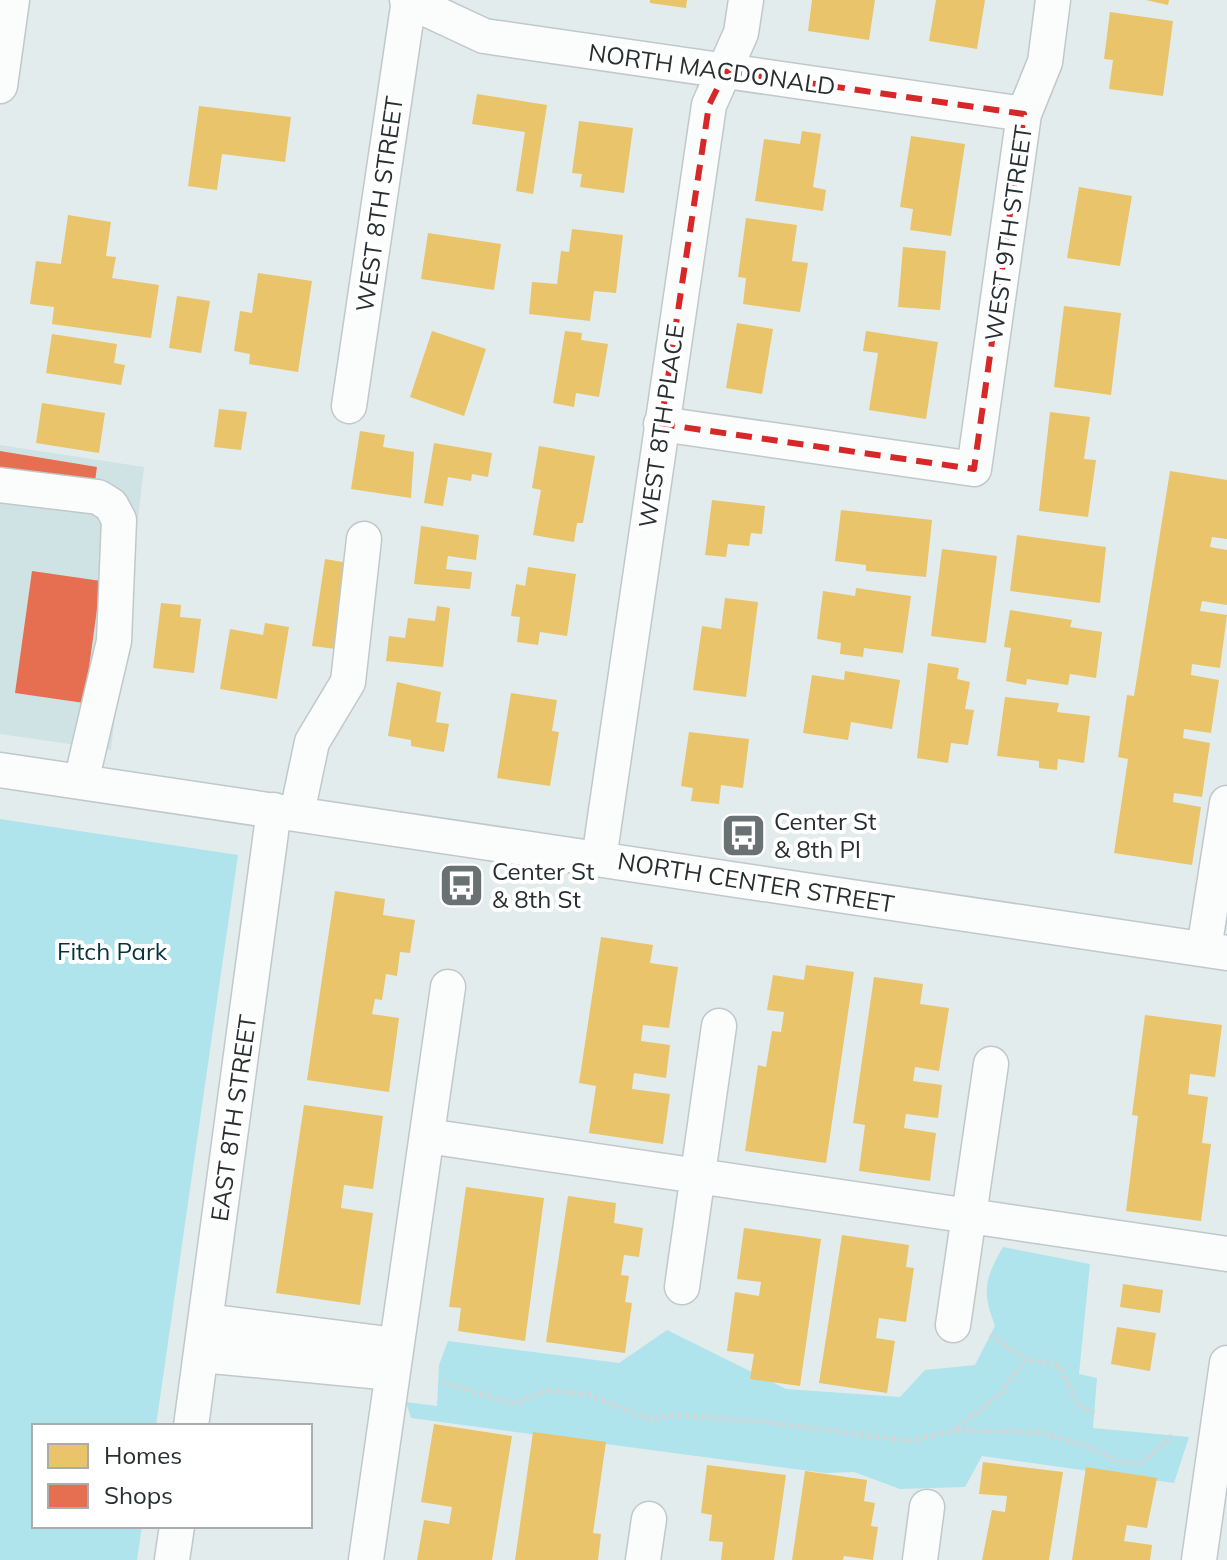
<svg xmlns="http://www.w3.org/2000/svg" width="1227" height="1560" viewBox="0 0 1227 1560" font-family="Mulish,sans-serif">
<rect width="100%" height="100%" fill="#e2eced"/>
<!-- built -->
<path fill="#cfe3e4" d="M 0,445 L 144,467 L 111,750 L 0,734 Z"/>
<!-- green -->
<path fill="#afe4ec" d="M 0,819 L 238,855 L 156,1426 L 34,1426 L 34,1526 L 142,1526 L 137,1560 L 0,1560 Z
M 1003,1247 L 1090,1264 L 1079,1374 L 1097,1378 L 1093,1428 L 1189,1437 L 1174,1483 L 982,1456 L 965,1487 L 900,1489 L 854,1472 L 825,1473 L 411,1418 L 406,1402 L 437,1406 L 439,1365 L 448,1341 L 619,1363 L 667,1330 L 786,1389 L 900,1397 L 925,1370 L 975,1365 L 995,1326 C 982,1291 984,1280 1003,1247 Z"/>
<!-- homes -->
<path fill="#e9c46a" d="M 650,0 L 687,0 L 686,8 L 650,3 Z
M 812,0 L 875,0 L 869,40 L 808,31 Z
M 936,0 L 985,0 L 977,49 L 929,41 Z
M 1146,0 L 1169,0 L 1168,5 Z
M 1110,12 L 1173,21 L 1163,96 L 1109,89 L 1113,60 L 1104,59 Z
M 477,94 L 547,105 L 533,194 L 516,191 L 525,132 L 472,124 Z
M 199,106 L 291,117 L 285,162 L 222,154 L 217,190 L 188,186 Z
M 579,121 L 633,128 L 624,193 L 580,187 L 582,174 L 572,173 Z
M 802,131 L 821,134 L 813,187 L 826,190 L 823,211 L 755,201 L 764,139 L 800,144 Z
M 911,136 L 965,144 L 951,236 L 910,230 L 913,209 L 900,207 Z
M 1079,187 L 1132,196 L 1120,266 L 1067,258 Z
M 68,215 L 111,222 L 106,256 L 116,257 L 112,278 L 159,285 L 151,338 L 52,324 L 54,307 L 30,304 L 36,261 L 61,264 Z
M 746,218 L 797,225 L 792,261 L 808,263 L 800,312 L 743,304 L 746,278 L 738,277 Z
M 572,229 L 623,235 L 616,293 L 594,291 L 590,321 L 529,314 L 532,282 L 557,284 L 561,251 L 569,252 Z
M 428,233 L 501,244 L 494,290 L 421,279 Z
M 903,247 L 946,251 L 940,310 L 898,307 Z
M 258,273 L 312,281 L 298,372 L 249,364 L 250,354 L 234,351 L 240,311 L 252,313 Z
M 177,296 L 210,301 L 201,353 L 169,348 Z
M 1064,306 L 1121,313 L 1111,395 L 1054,387 Z
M 737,323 L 773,329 L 762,394 L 726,388 Z
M 432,331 L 486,349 L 464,416 L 410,397 Z
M 565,331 L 582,333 L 581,340 L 608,344 L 599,397 L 576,393 L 574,407 L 553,403 Z
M 866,331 L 938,342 L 926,419 L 869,410 L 878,353 L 863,351 Z
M 52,334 L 117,344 L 114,363 L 125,365 L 121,385 L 46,373 Z
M 42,403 L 105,413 L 99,453 L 36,443 Z
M 219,409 L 247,412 L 241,450 L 214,447 Z
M 1050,412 L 1090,417 L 1084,459 L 1096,460 L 1088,517 L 1039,511 Z
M 360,431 L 385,435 L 383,447 L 414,452 L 411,498 L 351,489 Z
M 434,443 L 492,453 L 488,477 L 472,474 L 471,481 L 448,477 L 443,506 L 424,503 Z
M 539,446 L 595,456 L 583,523 L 577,523 L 574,542 L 533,535 L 541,490 L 532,488 Z
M 1170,471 L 1227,480 L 1227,539 L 1212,537 L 1210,547 L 1227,550 L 1227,605 L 1202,601 L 1200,611 L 1227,615 L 1220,668 L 1192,664 L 1191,675 L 1219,680 L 1211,733 L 1184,729 L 1183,738 L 1210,743 L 1202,797 L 1174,793 L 1173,802 L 1201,807 L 1192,865 L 1114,853 L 1128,759 L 1118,757 L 1127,695 L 1134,696 Z
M 712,500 L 765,506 L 762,534 L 751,533 L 749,546 L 728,544 L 726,557 L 705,555 Z
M 841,510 L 932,520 L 926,577 L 866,571 L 866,565 L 835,561 Z
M 421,526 L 479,535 L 476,560 L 448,556 L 446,569 L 472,572 L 470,589 L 414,584 Z
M 1017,535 L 1106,547 L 1100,603 L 1010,591 Z
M 942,549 L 997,556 L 986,643 L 931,636 Z
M 325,559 L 349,563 L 336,649 L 312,646 Z
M 528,567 L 576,574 L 567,636 L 540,632 L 538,645 L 517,642 L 520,617 L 511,616 L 516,584 L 525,586 Z
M 856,588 L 911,596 L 903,653 L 864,648 L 863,657 L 840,654 L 841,643 L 817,639 L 823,591 L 855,596 Z
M 725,598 L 758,602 L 746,697 L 693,690 L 702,626 L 721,629 Z
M 161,603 L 181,605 L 180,617 L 201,619 L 194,673 L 153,668 Z
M 437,606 L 450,608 L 443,667 L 386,661 L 389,636 L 405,638 L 408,618 L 435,621 Z
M 1010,610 L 1072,620 L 1070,627 L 1102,632 L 1096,678 L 1070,674 L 1068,685 L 1027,679 L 1026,685 L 1006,681 L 1011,648 L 1004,647 Z
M 265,623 L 289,627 L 277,699 L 220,689 L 230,629 L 263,635 Z
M 928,663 L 959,668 L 957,679 L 970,682 L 965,709 L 974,710 L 968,745 L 951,743 L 948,763 L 917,758 Z
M 845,671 L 900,680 L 892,729 L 851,722 L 848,740 L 803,733 L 812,675 L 844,680 Z
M 397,682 L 441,692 L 436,722 L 449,724 L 444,752 L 411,746 L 411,740 L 388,736 Z
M 511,693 L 557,700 L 552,731 L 559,732 L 550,786 L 497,778 Z
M 1005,697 L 1059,703 L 1057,712 L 1090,716 L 1084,763 L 1058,759 L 1057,770 L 1039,768 L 1039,761 L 997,756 Z
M 689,732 L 749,739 L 743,788 L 721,785 L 719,804 L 691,801 L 693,788 L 681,786 Z
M 335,891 L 385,899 L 383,915 L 415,920 L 410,953 L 400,952 L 397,976 L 386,974 L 382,1000 L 375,999 L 372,1014 L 399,1018 L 389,1092 L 307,1080 Z
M 601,937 L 653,945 L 650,963 L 678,967 L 669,1028 L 643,1025 L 641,1041 L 670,1045 L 666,1078 L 634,1073 L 632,1089 L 670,1094 L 663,1144 L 589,1133 L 596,1086 L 579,1083 Z
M 806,965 L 854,972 L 826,1163 L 745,1151 L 758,1065 L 766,1067 L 772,1031 L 781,1032 L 784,1012 L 767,1010 L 773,975 L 804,980 Z
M 874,977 L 923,984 L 920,1004 L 949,1008 L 939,1071 L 915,1067 L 913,1081 L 942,1085 L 938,1118 L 906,1114 L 904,1128 L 936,1133 L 930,1181 L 859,1171 L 865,1125 L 853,1123 Z
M 1145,1015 L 1222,1025 L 1215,1077 L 1190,1074 L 1188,1094 L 1208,1097 L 1202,1143 L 1211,1144 L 1201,1221 L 1126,1211 L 1138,1116 L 1132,1115 Z
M 304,1105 L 383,1116 L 373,1189 L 344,1185 L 341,1208 L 373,1213 L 360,1305 L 276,1293 Z
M 466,1187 L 544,1198 L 525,1341 L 458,1331 L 461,1308 L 449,1307 Z
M 568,1196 L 616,1203 L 614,1223 L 643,1228 L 639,1257 L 624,1255 L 621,1275 L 629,1276 L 625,1302 L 632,1303 L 625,1353 L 546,1342 Z
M 744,1228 L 821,1239 L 800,1386 L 750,1379 L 754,1354 L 727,1351 L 735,1292 L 759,1296 L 761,1282 L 737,1279 Z
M 842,1235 L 909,1245 L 906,1267 L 914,1268 L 906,1322 L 879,1318 L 876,1338 L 895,1341 L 887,1393 L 819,1383 Z
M 1123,1284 L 1163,1290 L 1160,1313 L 1120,1307 Z
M 1117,1327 L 1156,1333 L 1150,1371 L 1111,1364 Z
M 434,1424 L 512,1436 L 492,1560 L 417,1560 L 424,1520 L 449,1524 L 452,1507 L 421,1502 Z
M 533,1432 L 606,1442 L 593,1533 L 601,1534 L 598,1560 L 515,1560 Z
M 983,1462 L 1063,1472 L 1049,1560 L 982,1560 L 992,1510 L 1005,1512 L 1007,1496 L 979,1494 Z
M 707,1465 L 786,1475 L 774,1560 L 721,1560 L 723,1542 L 709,1541 L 712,1515 L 701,1513 Z
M 1086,1467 L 1157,1478 L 1147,1528 L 1127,1525 L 1124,1541 L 1152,1545 L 1150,1560 L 1072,1560 Z
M 805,1471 L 867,1480 L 864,1501 L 875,1503 L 871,1526 L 878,1527 L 873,1560 L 844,1556 L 843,1560 L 792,1560 Z"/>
<!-- shops -->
<path fill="#e76f51" d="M 0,451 L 97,467 L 94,488 L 0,472 Z
M 32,571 L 101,581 L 84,703 L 15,693 Z"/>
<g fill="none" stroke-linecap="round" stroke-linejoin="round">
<defs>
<path id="minor" d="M 407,0 L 484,36 L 1024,114
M 0,86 L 12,0
M 349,406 L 409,0
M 661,424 L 974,469 L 1024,114 L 1045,62 L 1053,0
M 0,485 L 98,497 L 111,505 L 119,520 L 114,641 L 81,782
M 0,770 L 1227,953
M 297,813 L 312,742 L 348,682 L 364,539
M 599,859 L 709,105 L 741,33 L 746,0
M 1204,949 L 1227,803
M 427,1136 L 1227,1254
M 682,1287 L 719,1026
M 206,1321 L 396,1345
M 953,1325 L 991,1064
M 201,1355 L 392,1373
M 191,1426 L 274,810
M 172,1560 L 177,1526
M 366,1560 L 448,987
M 643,1560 L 649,1519
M 920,1560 L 927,1507
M 1199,1560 L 1227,1363"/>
</defs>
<!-- minor casing -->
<use href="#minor" stroke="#c1c8c9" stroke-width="37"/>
<!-- path -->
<path stroke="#d2d5d5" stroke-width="5" stroke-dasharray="4 4" stroke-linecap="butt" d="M 990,1335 L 1025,1359 L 1058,1365 L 1080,1406 L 1094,1413
M 441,1382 L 515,1404 L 547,1390 L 589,1395 L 653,1420 L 671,1415 L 766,1422 L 909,1441 L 959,1430 L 1043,1433 L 1089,1447 L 1116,1461 L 1139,1464 L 1172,1436
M 956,1429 L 1000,1394 L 1025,1359"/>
<!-- minor -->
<use href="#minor" stroke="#fbfcfc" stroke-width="34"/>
</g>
<!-- marked area -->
<path fill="none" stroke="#d62828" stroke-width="6" stroke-dasharray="16 10" stroke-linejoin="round" d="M 726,71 L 1024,114 L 974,469 L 661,424 L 709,105 Z"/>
<!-- icons -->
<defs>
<symbol id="bus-square" viewBox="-11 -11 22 22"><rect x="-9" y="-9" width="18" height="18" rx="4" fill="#697172" stroke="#fff"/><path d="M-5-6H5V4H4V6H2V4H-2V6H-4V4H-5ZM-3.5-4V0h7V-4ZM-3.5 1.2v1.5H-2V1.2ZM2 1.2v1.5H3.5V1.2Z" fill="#fff"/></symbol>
</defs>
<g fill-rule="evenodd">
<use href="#bus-square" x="718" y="810" width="51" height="51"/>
<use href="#bus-square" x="436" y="860" width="51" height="51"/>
</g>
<g text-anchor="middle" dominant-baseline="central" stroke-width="8" stroke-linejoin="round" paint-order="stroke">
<!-- street labels -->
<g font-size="24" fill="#282f30" stroke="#fff">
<text transform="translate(712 69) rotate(8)">NORTH MACDONALD</text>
<text transform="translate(379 204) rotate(-82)">WEST 8TH STREET</text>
<text transform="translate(1008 233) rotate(-82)">WEST 9TH STREET</text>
<text transform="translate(661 426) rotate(-82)">WEST 8TH PLACE</text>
<text transform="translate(756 882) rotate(9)">NORTH CENTER STREET</text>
<text transform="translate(233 1118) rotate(-82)">EAST 8TH STREET</text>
</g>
<!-- poi labels -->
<g font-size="24" fill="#282f30" stroke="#fff" text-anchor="start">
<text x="774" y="821">Center St<tspan x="774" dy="28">&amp; 8th Pl</tspan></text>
<text x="492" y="871">Center St<tspan x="492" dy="28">&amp; 8th St</tspan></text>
</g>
<!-- park labels -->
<g font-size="24" fill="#04353b" stroke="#fff">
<text x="112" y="951">Fitch Park</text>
</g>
</g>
<!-- legend -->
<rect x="32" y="1424" width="280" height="104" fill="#ffffff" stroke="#a9acac" stroke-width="2"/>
<rect x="48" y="1444" width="40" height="24" fill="#e9c46a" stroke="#a9acac" stroke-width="2"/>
<text x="104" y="1464" font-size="24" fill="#282f30">Homes</text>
<rect x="48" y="1484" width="40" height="24" fill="#e76f51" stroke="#a9acac" stroke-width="2"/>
<text x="104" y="1504" font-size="24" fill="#282f30">Shops</text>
</svg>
